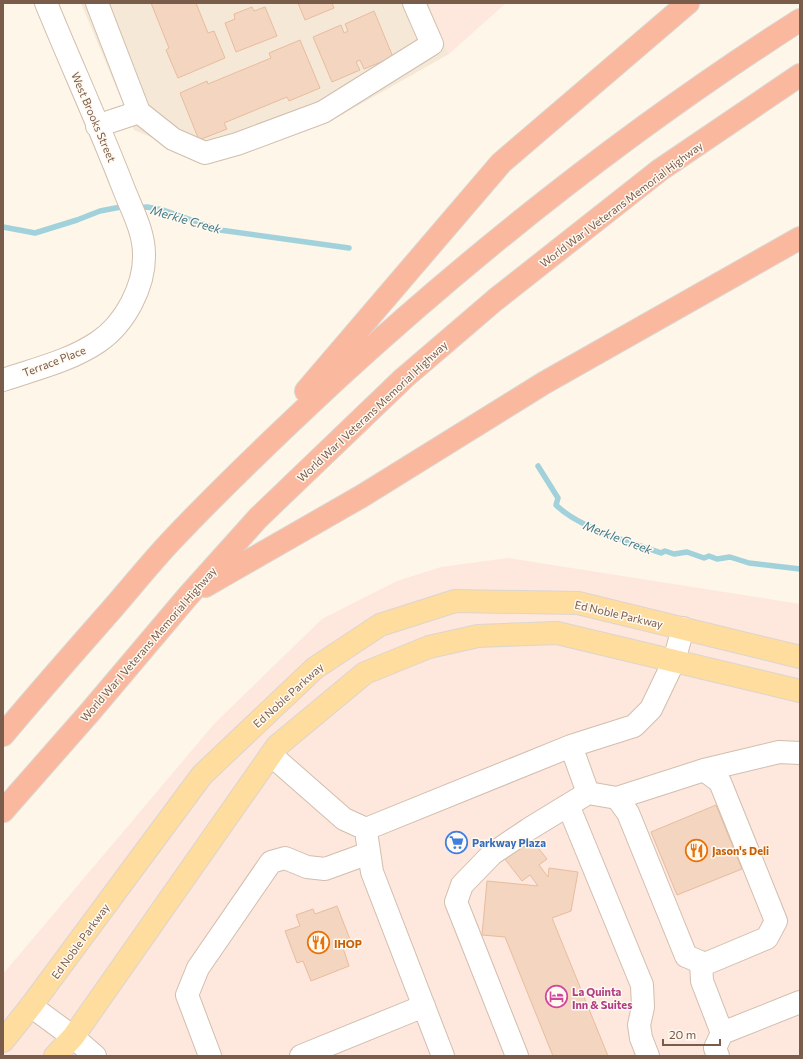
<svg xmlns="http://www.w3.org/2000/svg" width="803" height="1059" viewBox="0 0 803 1059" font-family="Commissioner,sans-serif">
<rect width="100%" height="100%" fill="#fdf6e9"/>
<!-- residential -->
<path fill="#f5e8d7" d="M 81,3 L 429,3 L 449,54 L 334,119 L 210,162 L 134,130 Z"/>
<!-- commercial -->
<path fill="#fee7dc" d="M 429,3 L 506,3 L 449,54 Z
M 508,558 L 800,604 L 800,1056 L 3,1056 L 3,974 L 215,723 L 322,619 L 397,581 L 441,567 Z"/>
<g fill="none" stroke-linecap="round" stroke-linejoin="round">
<!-- stream -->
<path stroke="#a1d1db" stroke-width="5.5" d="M 136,208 L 147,207 L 163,210 L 220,230 L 349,248
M 3,227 L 35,233 L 77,220 L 100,211 L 126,206
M 538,466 L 558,498 L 556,505 C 579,528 630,542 661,553 L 665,551 L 674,554 L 687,552 L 704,558 L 709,556 L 717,559 L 730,557 L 749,563 L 800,569"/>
</g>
<!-- building -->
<path fill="#f4d5bf" stroke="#e8bc9e" d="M 151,3 L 196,3 L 208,33 L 214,31 L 225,58 L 178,78 L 166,50 L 169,48 Z
M 298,3 L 332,3 L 334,8 L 305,20 Z
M 252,7 L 254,11 L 265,7 L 277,36 L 236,52 L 225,23 L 235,19 L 234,14 Z
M 374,11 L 393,57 L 364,69 L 360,60 L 356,62 L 360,70 L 332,82 L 313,37 L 341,25 L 344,33 L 348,31 L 345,24 Z
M 300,40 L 320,88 L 289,101 L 287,97 L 224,123 L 227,129 L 199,140 L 180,93 L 207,81 L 208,84 L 271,58 L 269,53 Z
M 716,805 L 742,869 L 677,895 L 651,832 Z
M 527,834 L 547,859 L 539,865 L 548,877 L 549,868 L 578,872 L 571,911 L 552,918 L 608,1056 L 553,1056 L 505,937 L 482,935 L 487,881 L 538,886 L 530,875 L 522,881 L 501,854 Z
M 337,906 L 351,942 L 342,945 L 349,966 L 311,981 L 303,961 L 297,963 L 285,931 L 300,926 L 296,915 L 313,909 L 315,914 Z"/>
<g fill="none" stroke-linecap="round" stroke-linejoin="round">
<defs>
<path id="minor" d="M 97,3 L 139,112 L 173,139 L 205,153 L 237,144 L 323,112 L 432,44 L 414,3
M 97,126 L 139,112
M 3,380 C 35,369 70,361 98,342 C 125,324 145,286 144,254 C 144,231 131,208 123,187 C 99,125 71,64 46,3
M 571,746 L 588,793 L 617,798 L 704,770 L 720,782 L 776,921 L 767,938 L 705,964 L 686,956 L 628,813 L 617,798
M 271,755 L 344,819 L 366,829 L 571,746 L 634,726 L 651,709 L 674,661 L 683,628
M 704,770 L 779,752 L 800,753
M 568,805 L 642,985 L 643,1007 L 639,1025 L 641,1038 L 648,1056
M 367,838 L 372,872 L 443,1056
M 701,962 L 702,981 L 722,1033
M 31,1006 L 73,1037 L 95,1056
M 210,1056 L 187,995 L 198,968 L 271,862 L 285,858 L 307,867 L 325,869 L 369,853
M 301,1056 L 424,1006
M 517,1056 L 456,902 L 462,885 L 492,854 L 529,829 L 588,793
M 718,1056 L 715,1048 L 722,1033 L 800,1002"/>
<path id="major" d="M 3,1041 L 31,1006 L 202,775 L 315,668 L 380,625 L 455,601 L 578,603 L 800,657
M 55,1056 L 73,1037 L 277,746 L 365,673 L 429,647 L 478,636 L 557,633 L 800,691"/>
<path id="highway" d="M 306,391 L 501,163 L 688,3
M 205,586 L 362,496 L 544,383 L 800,238
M 3,735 C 39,692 76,650 113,608 C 133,585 152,561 173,539 C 226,483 283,429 339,377 C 483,245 636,125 800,20
M 3,811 L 90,712 L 188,596 L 258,518 L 404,378 L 495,300 L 660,170 L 800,75"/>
</defs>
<!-- minor casing -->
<use href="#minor" stroke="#d1bead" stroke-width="24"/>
<!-- major casing -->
<use href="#major" stroke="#dcd5d0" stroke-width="24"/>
<!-- highway casing -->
<use href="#highway" stroke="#dcd5d0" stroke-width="24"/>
<!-- minor -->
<use href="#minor" stroke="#fff" stroke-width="22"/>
<!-- major -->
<use href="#major" stroke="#fedd9f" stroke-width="22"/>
<!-- highway -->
<use href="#highway" stroke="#fab89e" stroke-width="22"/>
</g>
<!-- icons -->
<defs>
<symbol id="supermarket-ring" viewBox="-11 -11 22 22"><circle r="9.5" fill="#fff9f0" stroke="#3f7fe0" stroke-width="1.5"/><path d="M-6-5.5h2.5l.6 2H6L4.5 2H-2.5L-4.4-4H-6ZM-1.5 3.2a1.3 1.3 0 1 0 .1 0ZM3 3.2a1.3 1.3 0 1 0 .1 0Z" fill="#3f7fe0"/></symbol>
<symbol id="restaurant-ring" viewBox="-11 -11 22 22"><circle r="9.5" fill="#fff9f0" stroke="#e8710a" stroke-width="1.5"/><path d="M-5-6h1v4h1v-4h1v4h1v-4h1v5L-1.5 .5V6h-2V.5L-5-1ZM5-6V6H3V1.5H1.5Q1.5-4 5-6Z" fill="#e8710a"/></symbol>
<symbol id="hotel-ring" viewBox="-11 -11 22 22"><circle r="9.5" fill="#fff9f0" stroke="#d1479c" stroke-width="1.5"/><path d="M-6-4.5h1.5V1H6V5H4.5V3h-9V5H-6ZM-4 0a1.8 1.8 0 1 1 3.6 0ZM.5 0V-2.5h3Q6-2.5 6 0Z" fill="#d1479c"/></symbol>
</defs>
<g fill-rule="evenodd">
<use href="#supermarket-ring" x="444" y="830" width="25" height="25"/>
<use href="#restaurant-ring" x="684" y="838" width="25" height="25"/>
<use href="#restaurant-ring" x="306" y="930" width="25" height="25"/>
<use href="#hotel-ring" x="544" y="984" width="25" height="25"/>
</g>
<g text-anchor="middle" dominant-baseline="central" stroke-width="3" stroke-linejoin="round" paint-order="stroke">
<!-- street labels -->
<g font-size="11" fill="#7a5c4a" stroke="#fff9f0">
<text transform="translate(94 117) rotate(67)">West Brooks Street</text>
<text transform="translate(621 204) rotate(-37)">World War I Veterans Memorial Highway</text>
<text transform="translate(54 361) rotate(-21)">Terrace Place</text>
<text transform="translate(372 411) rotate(-43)">World War I Veterans Memorial Highway</text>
<text transform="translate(619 614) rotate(13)">Ed Noble Parkway</text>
<text transform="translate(148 644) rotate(-49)">World War I Veterans Memorial Highway</text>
<text transform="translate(288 695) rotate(-42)">Ed Noble Parkway</text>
<text transform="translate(80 941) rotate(-54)">Ed Noble Parkway</text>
</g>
<!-- shop labels -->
<g font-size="11" font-weight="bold" fill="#366cbe" stroke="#fff9f0" text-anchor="start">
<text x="472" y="842">Parkway Plaza</text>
</g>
<!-- food labels -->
<g font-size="11" font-weight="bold" fill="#c56008" stroke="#fff9f0" text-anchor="start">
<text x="712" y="850">Jason's Deli</text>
<text x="334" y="943">IHOP</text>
</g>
<!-- hotel labels -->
<g font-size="11" font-weight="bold" fill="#b23c85" stroke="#fff9f0" text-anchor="start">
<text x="572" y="991">La Quinta<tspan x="572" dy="13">Inn &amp; Suites</tspan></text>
</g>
<!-- water labels -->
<g font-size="12" font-style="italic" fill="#3f7987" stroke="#fff9f0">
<text transform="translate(186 219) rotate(16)">Merkle Creek</text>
<text transform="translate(618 537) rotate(21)">Merkle Creek</text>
</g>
</g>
<!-- border -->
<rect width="803" height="1059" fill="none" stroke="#7a5c4a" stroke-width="8"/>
<!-- scale -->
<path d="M663 1039v6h57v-6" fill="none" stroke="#7a5c4a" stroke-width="2"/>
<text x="669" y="1039" font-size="12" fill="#7a5c4a" stroke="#fff9f0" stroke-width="3" paint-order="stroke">20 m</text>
</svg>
